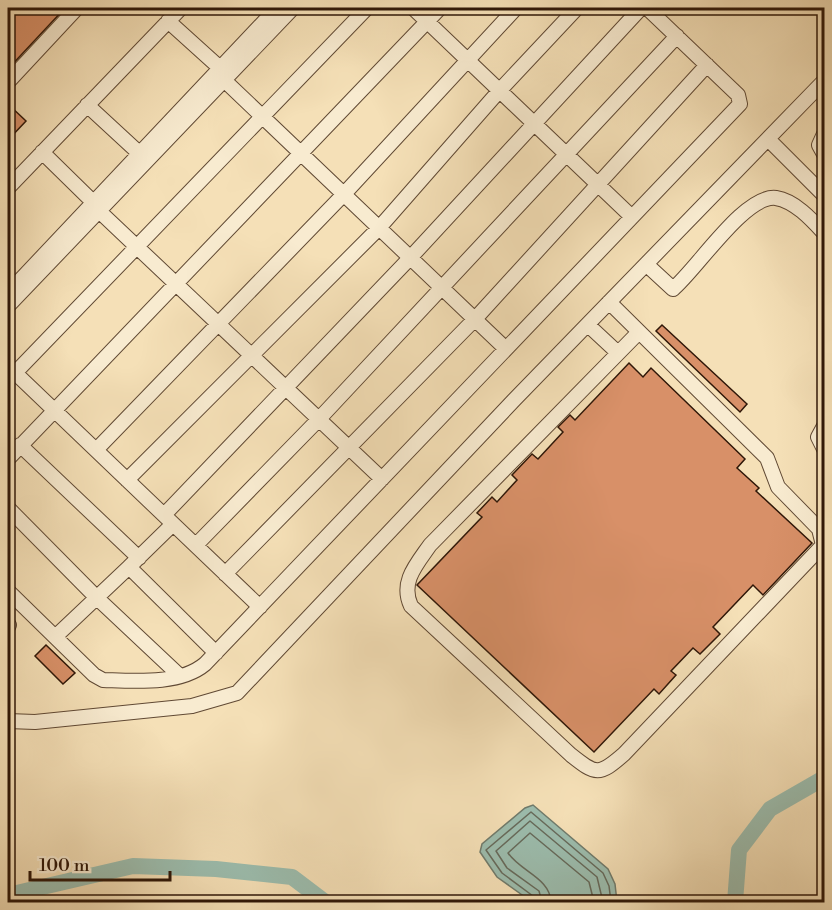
<svg xmlns="http://www.w3.org/2000/svg" width="832" height="910" viewBox="0 0 832 910" font-family="'Libre Bodoni',serif">
<rect width="100%" height="100%" fill="#f5e0b7"/>
<filter id="stains"><feTurbulence type="fractalNoise" baseFrequency=".00333" numOctaves="4"/><feColorMatrix values="0 0 0 0 .2 0 0 0 0 .09 0 0 0 0 .02 0 0 0 .5 -.17"/></filter>
<radialGradient id="worn" r=".72"><stop offset=".6" stop-color="#630" stop-opacity="0"/><stop offset="1" stop-color="#630" stop-opacity=".3"/></radialGradient>
<!-- water -->
<path fill="#9cbdae" stroke="#707b6c" stroke-width="1.5" d="M 533,805 L 608,869 L 615,884 L 617,902 L 532,902 L 497,877 L 480,852 L 482,844 L 525,808 Z"/>
<g fill="none" stroke-linecap="round" stroke-linejoin="round">
<!-- shore -->
<path stroke="#666a5b" stroke-width="1.5" d="M 535,902 L 533,896 L 502,873 L 486,850 L 531,812 L 603,873 L 609,886 L 611,902
M 542,902 L 539,891 L 507,868 L 496,851 L 530,821 L 597,877 L 603,902
M 551,902 C 550,878 521,872 508,853 L 530,833 L 589,882 L 594,902"/>
<!-- river -->
<path stroke="#9cbdae" stroke-width="16" d="M 8,895 L 133,866 L 216,869 L 292,877 L 325,902
M 735,902 L 739,850 L 770,809 L 824,778"/>
</g>
<!-- building -->
<path fill="#d89068" stroke="#2f1708" stroke-width="1.5" d="M 8,8 L 65,8 L 8,69 Z
M 8,104 L 26,121 L 8,140 Z
M 662,325 L 747,404 L 740,412 L 656,331 Z
M 629,363 L 643,377 L 651,368 L 745,459 L 737,468 L 759,488 L 756,491 L 812,543 L 763,595 L 753,585 L 713,627 L 720,634 L 700,654 L 693,648 L 671,671 L 676,675 L 659,694 L 654,689 L 594,752 L 417,585 L 482,517 L 477,513 L 492,497 L 497,502 L 517,480 L 512,475 L 532,454 L 538,459 L 563,432 L 558,427 L 570,415 L 575,420 Z
M 46,645 L 75,673 L 63,684 L 35,656 Z"/>
<g fill="none" stroke-linecap="round" stroke-linejoin="round">
<defs>
<path id="minor" d="M 413,8 L 632,217
M 168,21 L 220,68
M 224,80 L 506,349
M 8,82 L 77,8
M 87,105 L 139,153
M 824,134 L 819,145 L 824,154
M 769,140 L 824,195
M 42,152 L 93,202
M 8,188 L 181,8
M 99,211 L 382,479
M 647,265 L 673,289 C 697,269 745,194 776,198 C 795,201 812,220 824,233
M 8,293 L 277,8
M 609,302 L 767,458 L 778,487 L 819,529 L 823,545 L 624,754 C 599,776 596,775 571,755 L 411,606 C 400,582 416,565 430,545 L 639,332
M 8,306 L 293,8
M 588,325 L 617,352
M 8,366 L 260,607
M 15,373 L 367,8
M 824,426 L 818,437 L 824,449
M 20,445 L 139,558
M 96,450 L 344,194 L 516,8
M 8,459 L 440,8
M 127,480 L 379,228 L 500,90 L 577,8
M 8,508 L 97,598 L 180,676
M 164,515 L 410,258 L 641,8
M 173,524 L 129,567 L 216,653
M 196,545 L 319,419 L 677,36
M 225,574 L 475,319 L 707,65
M 8,591 L 94,675 L 103,680 C 135,681 180,685 205,664 L 740,104 L 738,95 L 647,8
M 8,627 L 9,625
M 55,637 L 129,567
M 8,721 L 35,722 L 192,706 L 237,693 L 514,400 L 824,81"/>
</defs>
<!-- minor casing -->
<use href="#minor" stroke="#604934" stroke-width="16"/>
<!-- minor -->
<use href="#minor" stroke="#f8ebd0" stroke-width="14"/>
</g>
<!-- margin -->
<rect width="832" height="910" fill="none" stroke="#f5e0b7" stroke-width="30"/>
<rect x="9" y="9" width="814" height="892" fill="none" stroke="#2f1708" stroke-width="3"/>
<rect x="15" y="15" width="802" height="880" fill="none" stroke="#2f1708" stroke-width="1.5"/>
<!-- scale -->
<path d="M30 871v9h140v-9" fill="none" stroke="#2f1708" stroke-width="3"/>
<text x="39" y="871" font-size="18" fill="#2f1708" stroke="#f8ebd0" stroke-width="4.5" paint-order="stroke">100 m</text>
<rect width="100%" height="100%" filter="url(#stains)"/>
<rect width="100%" height="100%" fill="url(#worn)"/>
</svg>
